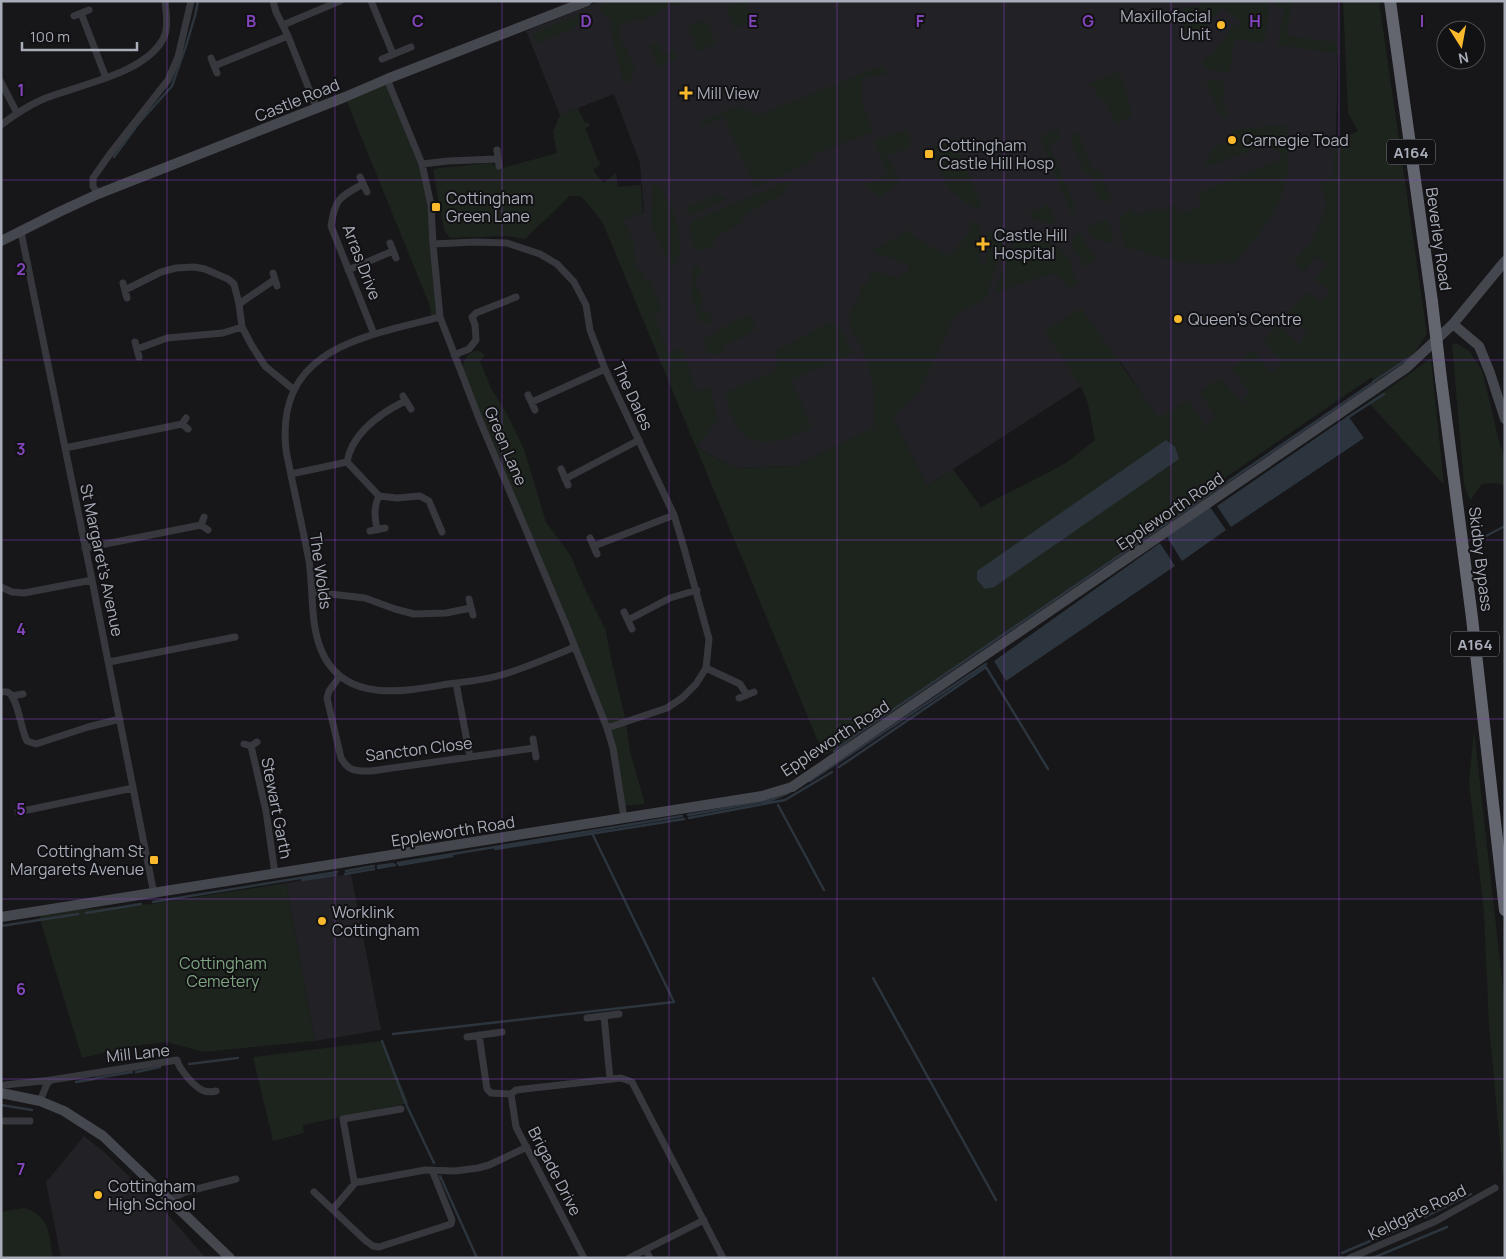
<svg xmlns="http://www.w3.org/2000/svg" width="1506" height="1259" viewBox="0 0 1506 1259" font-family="Manrope,sans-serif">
<rect width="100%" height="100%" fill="#171619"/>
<!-- built -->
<path fill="#222226" d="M 601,1 L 1339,1 L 1335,176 L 1360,266 L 1206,491 L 1120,361 L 927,486 L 893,418 L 797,466 L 734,468 L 696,447 L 603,223 L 644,213 L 640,163 L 614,94 L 560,115 L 526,31 Z
M 351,874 L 381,1030 L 315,1041 L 286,883 Z
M 84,1136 L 104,1152 L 161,1207 L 206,1258 L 61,1258 L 46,1182 Z"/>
<!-- green -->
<path fill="#1c241d" d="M 608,1 L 688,1 L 675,6 L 674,4 L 659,10 L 659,13 L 640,22 L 638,18 L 619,26 L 620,31 L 618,32 L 624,46 L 626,46 L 636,72 L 632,74 L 630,81 L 624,82 L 610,29 L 613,25 L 609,18 L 604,16 L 600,10 L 600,6 Z
M 739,1 L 745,1 L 753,21 L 735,29 L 726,7 Z
M 1206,1 L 1270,1 L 1264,43 L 1234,39 L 1230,73 L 1206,69 L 1203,66 L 1203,61 L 1216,50 L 1235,23 L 1239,26 L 1242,22 L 1222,7 L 1199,36 L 1189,36 L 1175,14 L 1191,6 L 1198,7 Z
M 1273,1 L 1292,1 L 1287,36 L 1334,42 L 1340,54 L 1278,45 L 1284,7 L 1275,6 L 1276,2 Z
M 1343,1 L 1379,1 L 1427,334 L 1413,355 L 1374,382 L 1372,377 L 1206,491 L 1208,495 L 824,756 L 603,223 L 581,196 L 570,196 L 525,239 L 507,236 L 450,238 L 444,230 L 433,170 L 438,168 L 491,163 L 499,169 L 557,153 L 553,132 L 560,115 L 578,108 L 585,123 L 588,122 L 590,126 L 585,128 L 597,158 L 601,164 L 593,170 L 603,183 L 616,173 L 618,187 L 641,185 L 643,213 L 622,219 L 633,239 L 636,270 L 641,271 L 646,282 L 650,280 L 662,312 L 654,315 L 668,353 L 682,348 L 696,391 L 710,386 L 718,420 L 696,447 L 734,468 L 797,466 L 874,427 C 876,403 873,377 864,354 C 860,342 849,331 849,318 C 849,310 854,307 857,300 C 860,296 860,290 861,285 L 867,286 L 871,270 L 900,279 L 903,272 L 907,273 L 909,264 L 876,254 L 873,250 L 899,236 L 906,230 L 924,243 L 949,256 L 973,229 L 969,226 L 972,221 L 981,227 L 980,263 L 986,263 L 986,230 L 996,235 L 1003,242 L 987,297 L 955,316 L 920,390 L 893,418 L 927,486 L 953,469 L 981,507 L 1066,463 L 1095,440 L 1088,404 L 1081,387 L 1045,331 L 1081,308 L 1159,418 L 1188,400 L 1206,427 L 1210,424 L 1209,422 L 1216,417 L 1200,392 L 1220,378 L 1241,403 L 1245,400 L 1244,398 L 1250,393 L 1232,369 L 1252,351 L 1272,373 L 1282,362 L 1263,341 L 1278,325 L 1299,344 L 1303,340 L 1302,338 L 1307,332 L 1288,314 L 1307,292 L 1321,302 L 1330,291 L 1315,280 L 1327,264 L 1315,257 L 1304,272 L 1293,264 L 1305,247 L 1308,248 L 1325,212 L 1326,203 L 1320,182 L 1334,176 L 1335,142 L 1358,131 L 1348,113 Z
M 580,14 L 584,17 L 579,19 L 578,24 L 574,28 L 537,43 L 533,34 Z
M 703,20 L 707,23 L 716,44 L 698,51 L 693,46 L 696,40 L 689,33 L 692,24 Z
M 658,42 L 663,54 L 674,50 L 677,59 L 658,67 L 649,45 Z
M 878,67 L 885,67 L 887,74 L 862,78 L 862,102 L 873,132 L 814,154 L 812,161 L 755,188 L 724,117 L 701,127 L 702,121 L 737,106 L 759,115 Z
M 1119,71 L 1128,97 L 1132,116 L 1121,121 L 1121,123 L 1116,125 L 1104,99 L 1100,100 L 1093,86 L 1090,87 L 1089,84 Z
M 387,79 L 422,164 L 431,205 L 440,317 L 431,319 L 430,306 L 345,97 Z
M 1209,80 L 1224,81 L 1223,103 L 1229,117 L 1224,118 L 1219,114 L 1207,84 L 1206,82 Z
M 1283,125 L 1289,126 C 1285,140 1289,154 1288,169 C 1283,208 1258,237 1232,265 L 1228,262 L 1195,265 L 1195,261 L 1186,264 L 1146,253 L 1142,250 L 1140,251 L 1125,247 L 1119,221 L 1121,217 L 1132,209 L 1136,216 L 1156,208 L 1158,212 L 1175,205 L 1179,215 L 1201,206 L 1198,198 L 1200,196 L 1199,193 L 1282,159 L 1278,150 L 1270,149 L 1268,144 L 1215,164 L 1203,166 C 1207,160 1211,150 1217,146 C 1227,139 1226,144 1234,130 Z
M 908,129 L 910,147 L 887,156 L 900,181 L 878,198 L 874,190 L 871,191 L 870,188 L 868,188 L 866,184 L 888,175 L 874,141 Z
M 1057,129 L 1061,139 L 1049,145 L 1075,207 L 1075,213 L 1072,215 L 1040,137 Z
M 1077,131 L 1094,172 L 1099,170 L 1112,200 L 1104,202 L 1100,200 L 1088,173 L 1085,174 L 1071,139 L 1072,134 Z
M 954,138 L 982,207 L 975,210 L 949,189 L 933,158 L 932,148 Z
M 788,181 L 789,184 L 783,194 L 740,217 L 743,222 L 718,235 L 711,248 L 697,250 L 693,246 L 689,225 L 693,221 Z
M 653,184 L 655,184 C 671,194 682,234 680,252 C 679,256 677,260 676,263 L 670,267 L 651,224 Z
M 719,194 L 727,199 L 691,215 L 685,208 Z
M 1048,204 L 1056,222 L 1047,225 L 1046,221 L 1039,221 L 1039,219 L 1034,221 L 1030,211 L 1042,208 Z
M 1105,219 L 1111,227 L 1114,244 L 1093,238 L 1086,228 Z
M 1079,232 L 1096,259 L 1085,267 C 1078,256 1064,242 1079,232 Z
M 1015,242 C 1039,244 1056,235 1070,261 C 1074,269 1071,273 1078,282 L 1069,290 L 1056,273 L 1025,282 L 994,294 L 1012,244 Z
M 698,265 L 702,273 L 696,276 L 698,280 L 695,283 L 703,298 L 700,305 L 702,311 L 709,312 L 714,321 L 708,324 L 701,322 L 691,295 L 693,267 Z
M 750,316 L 756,329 L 723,347 L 724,351 L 715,356 L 713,352 L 709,354 L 704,340 L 705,337 C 720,332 734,318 750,316 Z
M 834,322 L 839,325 L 853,353 L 791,380 L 812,428 C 765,449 735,452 726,392 L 775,371 C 778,363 779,359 774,352 L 828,323 Z
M 1456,343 L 1469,351 L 1482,370 L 1500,445 L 1505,457 L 1505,485 L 1496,483 L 1482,484 L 1470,501 L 1464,485 L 1452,344 Z
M 475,351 L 479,351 L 485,355 L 480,361 L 491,388 L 506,412 L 524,449 L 546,522 L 571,556 L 584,587 L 606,631 L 611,659 L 626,721 L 630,752 L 645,804 L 621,806 L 613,748 L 460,372 C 465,363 464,354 475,351 Z
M 1431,358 L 1444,485 L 1368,402 L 1394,385 Z
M 1474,730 L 1505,1005 L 1505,1174 L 1503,1176 L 1489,1025 L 1484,914 L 1469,782 Z
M 286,883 L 315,1041 L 204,1052 L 166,1042 L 128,1047 L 82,1058 L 38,913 L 152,904 Z
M 382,1041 L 409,1103 L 303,1125 L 304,1133 L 273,1141 L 253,1057 Z
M 24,1208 C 50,1215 49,1235 53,1258 L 1,1258 L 1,1212 Z"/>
<!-- water -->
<path fill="#2c353d" d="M 1348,416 L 1364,438 L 1231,527 L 1217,506 Z
M 1166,440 L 1175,447 L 1179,459 L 994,587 L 985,589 L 977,580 L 977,571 Z
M 1210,507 L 1226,530 L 1182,561 L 1167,537 Z
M 1160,543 L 1175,566 L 1006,681 L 994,661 Z"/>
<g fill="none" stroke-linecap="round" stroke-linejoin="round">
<!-- stream -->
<path stroke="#2c353d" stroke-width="2.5" d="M 114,157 L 139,123 L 172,86 L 186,46 L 195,16 L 198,1
M 1373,382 L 1412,356
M 1347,418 L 1384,394
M 1484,537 L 1505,526
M 853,737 L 1374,382
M 834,751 L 853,737
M 839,767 L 986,667 L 1048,769
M 810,781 L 986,664
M 778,805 L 824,890
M 688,815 L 771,800 L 788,793
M 689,818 L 785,800 L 832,772
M 495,849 L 684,819
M 398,863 L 682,816
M 399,865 L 452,856
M 378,866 L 393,864
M 378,868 L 395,865
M 346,871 L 374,866
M 345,874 L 374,869
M 302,880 L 336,875
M 153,902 L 337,872
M 86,913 L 141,904
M 1,926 L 78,914
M 873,978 L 996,1200
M 393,1034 L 674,1002 L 592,833
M 382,1041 L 406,1104 L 434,1163
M 189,1064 L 238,1058
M 136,1072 L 160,1067
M 96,1078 L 132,1072
M 76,1082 L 94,1079
M 1,1105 L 32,1110
M 440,1176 L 477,1258
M 1425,1217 L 1471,1194
M 1342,1253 L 1410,1224
M 1373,1258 L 1447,1227"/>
<!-- street -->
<path stroke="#37383e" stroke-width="7" d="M 273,1 L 276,12 L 288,36 L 317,109
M 371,1 L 393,54
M 81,13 L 106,78
M 74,16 L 89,10
M 283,25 L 340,1
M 211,58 L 217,73
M 382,59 L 411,47
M 214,66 L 288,36
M 387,79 L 422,164 L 431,205 L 433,244 L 440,317 L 480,421 L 567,627 L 607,728 L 613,748 L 624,818
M 1,82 L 17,113
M 1,125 C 14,115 26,107 41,100 C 75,85 144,75 163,39 C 169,29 166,13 165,1
M 497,150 L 499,166
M 422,164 L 448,161 L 498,159
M 360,177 L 367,192
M 363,184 C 340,197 335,198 331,226 L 374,334
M 98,194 L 93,186 L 93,178 L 110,154 L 168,80 L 178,57 L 191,1
M 21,232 L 92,580 L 154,894
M 390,243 L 396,258
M 433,244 L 475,242 L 507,243 L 540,254 L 557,264 L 574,282 L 586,305 L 590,330 L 605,369 L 674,515 L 684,548 L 709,639 L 706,668 L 696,684 L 682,698 L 667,708 L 607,728
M 348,270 L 393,251
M 273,273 L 277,286
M 123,283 L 127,298
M 125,290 L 161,272 L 176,268 L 194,267 L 205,269 L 228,279 L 234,284 L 239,304 L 242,327 L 252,346 L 265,366 L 293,389
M 239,304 L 274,280
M 440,317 C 363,337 275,348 286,450 C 293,487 302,524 309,561 C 314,593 309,629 325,658 C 350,703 407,691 448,684 C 466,682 484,680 501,675 C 526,668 550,657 575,647
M 135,342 L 139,357
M 137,349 L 167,338 L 223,333 L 242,327
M 454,355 L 469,349 L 476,340 L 475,325 L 472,317 L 476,313 L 516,297
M 528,395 L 535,410
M 403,396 L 411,409
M 532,402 L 605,369
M 186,418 L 182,424 L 188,429
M 65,448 L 182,424
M 347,462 L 379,496 L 397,498 L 420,496 L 429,501 L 442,532
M 561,469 L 568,485
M 291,474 L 347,462 C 352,433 381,413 405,401
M 565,479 L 639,440
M 204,517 L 201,525 L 208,530
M 377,530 C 375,517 373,508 379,496
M 370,531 L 385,528
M 590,538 L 597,554
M 594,546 L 674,515
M 85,548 L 201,525
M 1,587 L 12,592 L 24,593 L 92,580
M 313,592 L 365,598 L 395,609 L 414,614 L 446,613 L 471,608
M 469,599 L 473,615
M 624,612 L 632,629
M 628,620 L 670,598 L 697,590
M 109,662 L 235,637
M 706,668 L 740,684 L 747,695
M 340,676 L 329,691 L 327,698 L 341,758 C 349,772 356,771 371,771 L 534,748
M 456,683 L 470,757
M 1,692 C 4,692 7,691 9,693 C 18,699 21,730 27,741 L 36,744 L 88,727 L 120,719
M 12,696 L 23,694
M 739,698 L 754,692
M 533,739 L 536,757
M 244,744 L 251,746 L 257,742
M 251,746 L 266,811 L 275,874
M 18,812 L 133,788
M 604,1016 L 610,1079
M 587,1018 L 619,1014
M 479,1035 L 487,1089 L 491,1093 L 511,1094
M 467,1037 L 502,1032
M 5,1085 L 51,1080 L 177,1060 C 179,1069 195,1088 204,1091 C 208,1092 212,1092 216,1091
M 511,1094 L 516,1090 L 621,1078 L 632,1082 L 723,1258
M 511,1094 L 516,1127 L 584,1258
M 40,1101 L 47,1084 L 51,1080
M 401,1109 L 343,1119 L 354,1181 L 360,1182 L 425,1170 L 455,1171 L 478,1168 L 489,1165 L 527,1147
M 1,1121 L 30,1121
M 314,1192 L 366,1241 L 373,1246 L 379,1247 L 451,1224 L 452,1220 L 432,1170
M 170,1200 L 185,1192 L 236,1179
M 333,1209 L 356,1182
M 646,1250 L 650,1258
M 629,1258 L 704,1220
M 1350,1258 L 1436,1221 L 1495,1188"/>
<!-- secondary -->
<path stroke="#45474e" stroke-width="10" d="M 1,241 L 59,212 L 98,194 L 345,97 L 387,79 L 587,1
M 1453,324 L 1479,346 L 1490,373 L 1505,419
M 1,917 L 762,796 L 792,787 L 1406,368 L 1453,324 L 1505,261
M 1,1093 L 40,1101 L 64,1111 L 103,1136 L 230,1258"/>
<!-- highway -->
<path stroke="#63666f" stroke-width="12" d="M 1390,1 L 1432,302
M 1441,379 L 1472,618 L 1505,910"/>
<!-- highway-bridge -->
<path stroke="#63666f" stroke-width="12" d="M 1432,302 L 1441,379"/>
</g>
<!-- grid -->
<path fill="none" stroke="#8446be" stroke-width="1" stroke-opacity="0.55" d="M 167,1 L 167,1258M 335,1 L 335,1258M 502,1 L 502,1258M 669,1 L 669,1258M 837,1 L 837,1258M 1004,1 L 1004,1258M 1171,1 L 1171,1258M 1339,1 L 1339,1258M 1,180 L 1505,180M 1,360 L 1505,360M 1,540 L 1505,540M 1,719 L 1505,719M 1,899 L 1505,899M 1,1079 L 1505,1079"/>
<!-- markers -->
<g fill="#fbb92c" stroke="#121114" stroke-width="2">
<circle cx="1221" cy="25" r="5"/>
<path d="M683.5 85.5h5v5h5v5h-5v5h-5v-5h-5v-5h5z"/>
<circle cx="1232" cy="140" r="5"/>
<rect x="924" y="149" width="10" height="10" rx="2.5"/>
<rect x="431" y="202" width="10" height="10" rx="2.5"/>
<path d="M980.5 236.5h5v5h5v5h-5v5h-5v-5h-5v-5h5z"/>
<circle cx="1178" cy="319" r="5"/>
<rect x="149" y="855" width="10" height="10" rx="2.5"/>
<circle cx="322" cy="921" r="5"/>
<circle cx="98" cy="1195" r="5"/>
</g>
<g text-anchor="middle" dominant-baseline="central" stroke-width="4" stroke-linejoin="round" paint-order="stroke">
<!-- shield labels -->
<g fill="#121114" stroke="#7b7e88" stroke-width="1">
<rect x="1387" y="139.5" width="48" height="25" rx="4"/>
<rect x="1451" y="631.5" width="48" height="25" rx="4"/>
</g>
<g font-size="15" font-weight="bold" fill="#a8adb9">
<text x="1411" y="152">A164</text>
<text x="1475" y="644">A164</text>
</g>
<!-- poi labels -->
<g font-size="16" fill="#a8adb9" stroke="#121114" text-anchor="start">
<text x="1211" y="16" text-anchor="end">Maxillofacial<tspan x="1211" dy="18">Unit</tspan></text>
<text x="697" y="93">Mill View</text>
<text x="1242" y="140">Carnegie Toad</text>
<text x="939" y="145">Cottingham<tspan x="939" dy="18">Castle Hill Hosp</tspan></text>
<text x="446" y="198">Cottingham<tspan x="446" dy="18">Green Lane</tspan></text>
<text x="994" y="235">Castle Hill<tspan x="994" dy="18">Hospital</tspan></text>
<text x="1188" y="319">Queen's Centre</text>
<text x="144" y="851" text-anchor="end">Cottingham St<tspan x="144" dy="18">Margarets Avenue</tspan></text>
<text x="332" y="912">Worklink<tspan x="332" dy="18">Cottingham</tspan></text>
<text x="108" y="1186">Cottingham<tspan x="108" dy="18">High School</tspan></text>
</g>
<!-- street labels -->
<g font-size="16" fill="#a8adb9" stroke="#121114">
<text transform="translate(297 100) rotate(-22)">Castle Road</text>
<text transform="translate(1439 239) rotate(82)">Beverley Road</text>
<text transform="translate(362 262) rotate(69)">Arras Drive</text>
<text transform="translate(633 396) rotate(65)">The Dales</text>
<text transform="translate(506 446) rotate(67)">Green Lane</text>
<text transform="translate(1170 511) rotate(-34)">Eppleworth Road</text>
<text transform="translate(1481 559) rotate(83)">Skidby Bypass</text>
<text transform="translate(102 560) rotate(78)">St Margaret's Avenue</text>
<text transform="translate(321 571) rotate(82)">The Wolds</text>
<text transform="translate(835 738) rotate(-33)">Eppleworth Road</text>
<text transform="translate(419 749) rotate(-7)">Sancton Close</text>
<text transform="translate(277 808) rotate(79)">Stewart Garth</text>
<text transform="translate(453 831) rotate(-9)">Eppleworth Road</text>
<text transform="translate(138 1053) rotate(-6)">Mill Lane</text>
<text transform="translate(555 1171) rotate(63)">Brigade Drive</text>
<text transform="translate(1417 1212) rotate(-26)">Keldgate Road</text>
</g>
<!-- park labels -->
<g font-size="16" fill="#7ea581" stroke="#121114">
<text x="223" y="963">Cottingham<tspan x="223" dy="18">Cemetery</tspan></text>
</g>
</g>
<g font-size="16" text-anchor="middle" font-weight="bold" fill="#8446be" stroke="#121114" stroke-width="4" stroke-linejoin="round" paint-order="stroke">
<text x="251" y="27">B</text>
<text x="418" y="27">C</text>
<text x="586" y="27">D</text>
<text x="753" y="27">E</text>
<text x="920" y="27">F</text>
<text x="1088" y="27">G</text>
<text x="1255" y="27">H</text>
<text x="1422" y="27">I</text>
<text x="21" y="96">1</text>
<text x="21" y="275">2</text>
<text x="21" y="455">3</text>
<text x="21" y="635">4</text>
<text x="21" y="815">5</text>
<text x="21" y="995">6</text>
<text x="21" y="1175">7</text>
</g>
<!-- border -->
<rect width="1506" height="1259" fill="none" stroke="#a8adb9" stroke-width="5"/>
<!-- north arrow -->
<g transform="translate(1461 45) rotate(169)"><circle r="24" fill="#121114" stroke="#4e4f56"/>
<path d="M0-4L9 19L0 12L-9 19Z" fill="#fbb92c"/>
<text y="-8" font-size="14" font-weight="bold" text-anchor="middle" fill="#a8adb9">N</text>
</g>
<!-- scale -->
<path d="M22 42v8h115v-8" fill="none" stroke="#a8adb9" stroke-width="2.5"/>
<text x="30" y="42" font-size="15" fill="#a8adb9" stroke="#121114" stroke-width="4" paint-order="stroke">100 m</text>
</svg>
